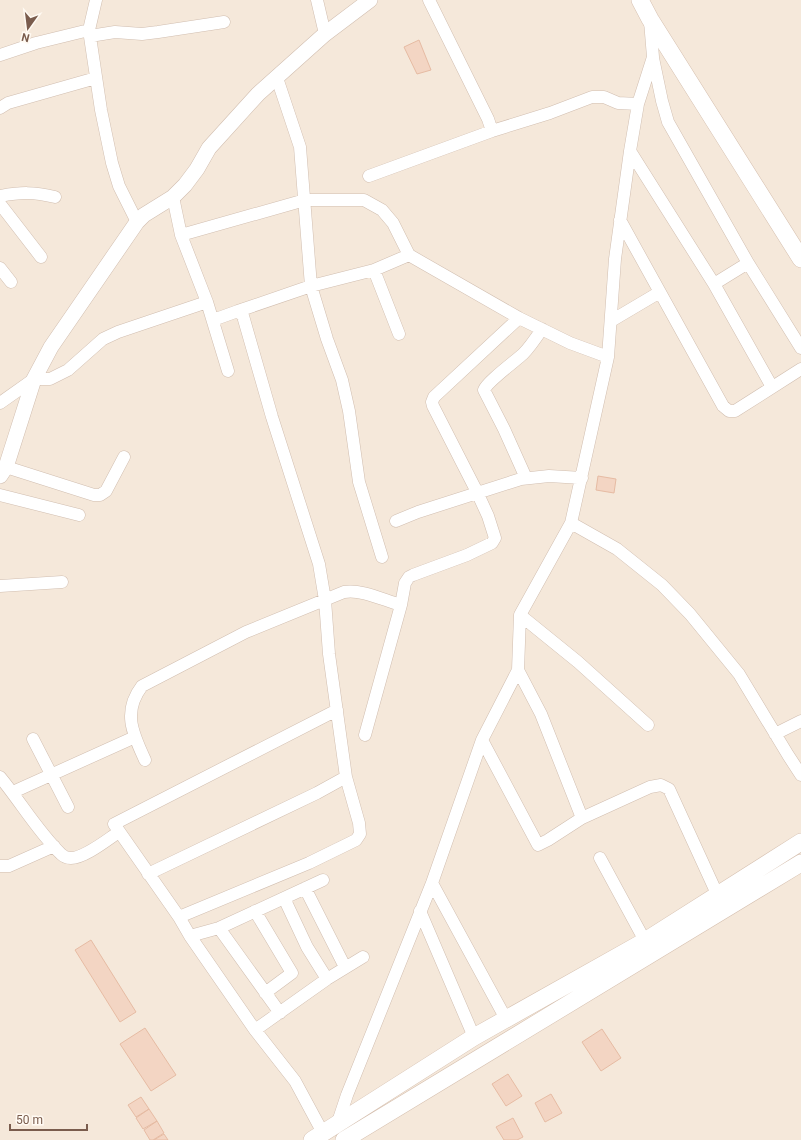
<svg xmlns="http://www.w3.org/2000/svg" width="801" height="1140" viewBox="0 0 801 1140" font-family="Roboto,sans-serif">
<rect width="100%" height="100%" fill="#fdf6ec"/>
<!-- residential -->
<path fill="#f5e8da" d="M 0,0 L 801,0 L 801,1140 L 0,1140 Z"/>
<!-- building -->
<path fill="#f3d5c3" stroke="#e6bba3" d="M 419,40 L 431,70 L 417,74 L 404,47 Z
M 598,476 L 616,479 L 614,493 L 596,490 Z
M 91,940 L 136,1012 L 120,1022 L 75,950 Z
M 145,1028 L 176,1075 L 151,1091 L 120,1044 Z
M 602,1029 L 621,1058 L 601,1071 L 582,1042 Z
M 508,1074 L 522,1096 L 506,1106 L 492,1084 Z
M 551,1094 L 562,1113 L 545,1122 L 535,1103 Z
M 141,1097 L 149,1109 L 136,1117 L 128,1105 Z
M 149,1109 L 157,1121 L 143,1129 L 136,1118 Z
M 513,1118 L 523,1137 L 517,1140 L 504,1140 L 496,1127 Z
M 157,1121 L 164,1133 L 153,1140 L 150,1140 L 144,1130 Z
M 164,1134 L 168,1140 L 154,1140 Z"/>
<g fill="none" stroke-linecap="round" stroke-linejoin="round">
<defs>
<path id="minor" d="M 96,0 L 89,30 L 101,110 L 112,163 L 119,186 L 137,222
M 317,0 L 325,34
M 90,36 L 115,32 L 142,34 L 158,32 L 224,22
M 0,55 L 36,43 L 89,30
M 653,58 L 662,101 L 668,122 L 748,263 L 801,348
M 277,78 L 300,147 L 311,286 L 327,339 L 342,380 L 349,411 L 359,482 L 382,557
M 0,108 L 8,103 L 96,78
M 492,131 L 550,113 L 592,97 L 604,97 L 618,103 L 638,104
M 630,151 L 714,284 L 772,387
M 369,176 L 492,131 L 488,119 L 429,0
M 0,196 C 22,192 33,192 55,197
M 173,197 L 181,235 L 207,302 L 228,371
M 0,204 L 41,257
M 620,220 L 723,406 L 729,411 L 735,411 L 801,369
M 181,235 L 305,200 L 364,200 L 382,210 L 393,223 L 409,255 L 519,318 L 570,343 L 608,357
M 0,268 L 11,282
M 374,270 L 399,334
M 714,284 L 748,263
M 238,311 L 311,286 L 374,270 L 409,255
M 213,320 L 238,311 L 243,316 L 272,417 L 319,564 L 325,600 L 329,654 L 346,777
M 611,321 L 660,292
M 0,403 L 34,379 L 50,379 L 68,370 L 103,339 L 118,332 L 207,302
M 6,467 L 94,495 L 100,495 L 106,491 L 124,457
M 526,478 L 504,429 L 484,390 C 487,382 514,362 523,354 C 530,347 536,338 542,329
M 0,495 L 79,515
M 396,521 L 418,512 L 521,479 L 549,476 L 582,478
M 571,523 L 617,549 L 662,585 L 690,614 L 739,674 L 788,755 L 801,775
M 0,586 L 62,582
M 520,615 L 578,662 L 648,725
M 518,670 L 541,714 L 582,818
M 775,734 L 801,721
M 365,735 L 401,605 L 405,583 L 409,577 L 413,575 L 467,555 L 492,543 L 495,538 L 488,516 L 477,492 L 433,406 L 432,402 L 434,397 L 519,318
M 33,739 L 68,807
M 482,740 L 538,845 L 548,840 L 582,818 L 650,787 L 661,785 L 669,789 L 718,896
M 145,760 C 133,734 122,712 142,686 L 246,632 L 344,592 C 362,589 383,600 401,605
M 0,777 C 20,801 38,832 61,854 C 63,856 67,858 71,858 C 85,858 108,839 119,832
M 13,792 L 135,737
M 600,858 L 645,941
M 0,866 L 9,866 L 54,846
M 148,874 L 317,793 L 346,777 L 359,823 L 360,834 L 356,840 L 309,863 L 179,917
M 432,883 L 506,1019
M 305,888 L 345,967
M 284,898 L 307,947 L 327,979
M 255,911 L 292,973 L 265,993
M 420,911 L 474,1037
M 219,928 L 280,1013
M 190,936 L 219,928 L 323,880
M 255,1030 L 327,979 L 363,957
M 337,1125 L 347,1095 L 432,883 L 482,740 L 518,670 L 520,615 L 571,523 L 608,357 L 615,259 L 630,151 L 638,104 L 653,57 L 650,21
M 323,1133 L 295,1081 L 255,1030 L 190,936 L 179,917 L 114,824 L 337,710"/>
<path id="tertiary" d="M 0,476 L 6,467 L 34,379 L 51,347 L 137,222 L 144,215 L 173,197 L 185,185 L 197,169 L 209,148 L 258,94 L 325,34 L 370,0"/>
<path id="secondary" d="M 640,0 L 650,19 L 801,259
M 312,1140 L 474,1037 L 645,941 L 801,842
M 344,1140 L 801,863"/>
</defs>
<!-- minor casing -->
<use href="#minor" stroke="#d1beb0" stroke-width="13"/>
<!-- tertiary casing -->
<use href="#tertiary" stroke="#d1beb0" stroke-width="16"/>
<!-- secondary casing -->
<use href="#secondary" stroke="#d6c0b0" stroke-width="18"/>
<!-- minor -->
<use href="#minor" stroke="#fff" stroke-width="12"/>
<!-- tertiary -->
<use href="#tertiary" stroke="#fff" stroke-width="15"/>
<!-- secondary -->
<use href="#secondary" stroke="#fff" stroke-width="17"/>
</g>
<!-- north arrow -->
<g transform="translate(28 28) rotate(194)" stroke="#fffaf3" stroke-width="3" paint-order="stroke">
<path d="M0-3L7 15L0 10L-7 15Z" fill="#7a5c4d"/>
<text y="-6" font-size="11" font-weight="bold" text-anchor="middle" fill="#7a5c4d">N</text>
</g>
<!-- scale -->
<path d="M10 1124v6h77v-6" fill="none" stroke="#7a5c4d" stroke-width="2"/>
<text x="16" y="1124" font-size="12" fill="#7a5c4d" stroke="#fffaf3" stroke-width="3" paint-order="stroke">50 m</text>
</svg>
